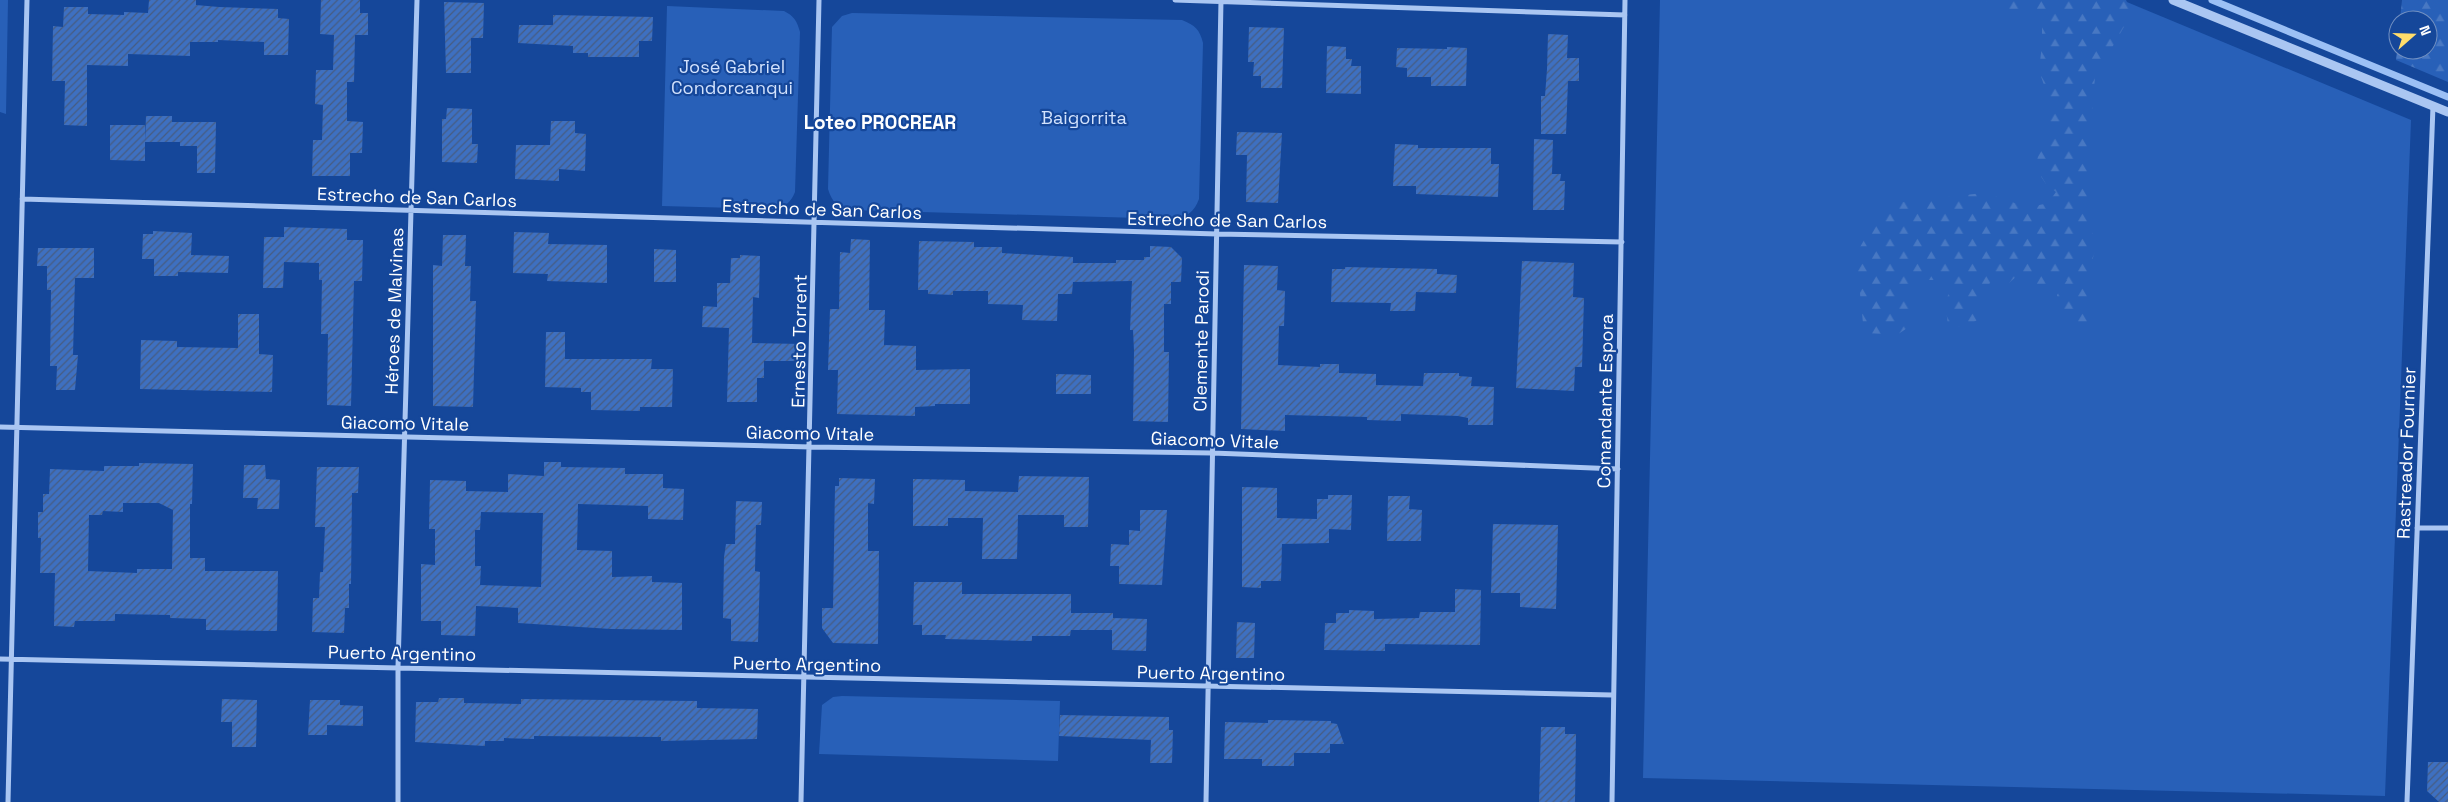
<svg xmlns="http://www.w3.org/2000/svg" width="2448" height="802" viewBox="0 0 2448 802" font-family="'Space Grotesk',sans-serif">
<defs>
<pattern id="forest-firs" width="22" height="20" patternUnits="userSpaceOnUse" patternTransform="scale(1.25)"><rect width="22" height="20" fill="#2860b8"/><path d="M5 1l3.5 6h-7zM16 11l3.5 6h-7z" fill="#4878c3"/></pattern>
<pattern id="building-hatch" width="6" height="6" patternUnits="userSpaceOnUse" patternTransform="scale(1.25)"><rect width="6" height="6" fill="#3e70c1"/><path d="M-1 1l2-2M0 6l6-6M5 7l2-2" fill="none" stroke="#465c81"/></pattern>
</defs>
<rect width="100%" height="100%" fill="#15479a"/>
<!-- green -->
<path fill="#2860b8" d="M 0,0 L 8,0 L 6,114 L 0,112 Z
M 1660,0 L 2122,0 L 2411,120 L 2385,796 L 1643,778 Z
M 667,6 L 784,11 C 794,16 797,21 800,32 L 795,192 C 791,202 786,206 775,209 L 662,206 Z
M 852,13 L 1182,20 C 1195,25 1200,30 1203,43 L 1199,199 C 1194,212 1188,216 1175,219 L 850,210 C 837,207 832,202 828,189 L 832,27 L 842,16 Z
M 842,696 L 1060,701 L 1058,761 L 819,754 L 822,705 L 833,697 Z"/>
<!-- forest -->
<path fill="url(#forest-firs)" d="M 1984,0 L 2126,0 L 2132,13 L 2095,77 L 2088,157 L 2091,189 L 2090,219 L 2095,251 L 2085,283 L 2092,311 L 2087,328 L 2063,322 L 2057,295 L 2067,280 L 2058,275 L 2051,285 L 2036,289 L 2020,273 L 2007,285 L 1991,282 L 1984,290 L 1979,319 L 1965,327 L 1948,325 L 1945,302 L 1955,280 L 1926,280 L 1906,293 L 1913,324 L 1897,335 L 1864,333 L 1856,254 L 1885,204 L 1983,193 L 2005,199 L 2027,208 L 2048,203 L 2056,192 L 2046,184 L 2036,169 L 2039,147 L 2050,143 L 2040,113 L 2052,107 L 2039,71 L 2042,44 L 2042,22 L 2024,11 L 2004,9 Z
M 2402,0 L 2448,0 L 2448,82 L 2396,60 L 2398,41 L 2398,50 L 2428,50 L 2428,20 L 2400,20 Z"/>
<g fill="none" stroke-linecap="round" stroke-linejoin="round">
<!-- stream -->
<path stroke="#9cc0f5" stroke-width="7" d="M 2212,0 L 2448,97"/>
</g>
<!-- building -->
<path fill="url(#building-hatch)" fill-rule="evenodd" d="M 149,0 L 196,0 L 196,5 L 219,7 L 278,9 L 278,18 L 289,19 L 288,55 L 264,55 L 264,42 L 218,40 L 218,42 L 190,42 L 190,56 L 128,54 L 128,66 L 87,65 L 87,126 L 64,125 L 65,81 L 52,81 L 53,26 L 63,27 L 64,7 L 88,7 L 88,14 L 124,15 L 124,12 L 148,13 Z
M 321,0 L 360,0 L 360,13 L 368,13 L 368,35 L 355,35 L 354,82 L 347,82 L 347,121 L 363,122 L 362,153 L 350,153 L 350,176 L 312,176 L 313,140 L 322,140 L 323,105 L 315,104 L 316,70 L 333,70 L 334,35 L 320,34 Z
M 444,2 L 484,3 L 483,38 L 471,38 L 471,73 L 446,73 Z
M 553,15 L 653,17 L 652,41 L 639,41 L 639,57 L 588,57 L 588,53 L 573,53 L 573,46 L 518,43 L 519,25 L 553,25 Z
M 1249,27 L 1284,28 L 1282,88 L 1261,88 L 1261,76 L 1253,76 L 1254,62 L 1248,62 Z
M 1548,34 L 1568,35 L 1567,58 L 1579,58 L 1579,81 L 1568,81 L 1566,134 L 1541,134 L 1541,96 L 1545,96 L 1547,69 Z
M 1327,46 L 1346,47 L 1346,59 L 1352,59 L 1351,66 L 1361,66 L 1361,94 L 1326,93 Z
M 1447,47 L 1467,48 L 1466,86 L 1431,86 L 1431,77 L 1407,77 L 1407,68 L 1396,67 L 1397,48 L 1447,49 Z
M 447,108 L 472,109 L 472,144 L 478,144 L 477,163 L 442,162 L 442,119 L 446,119 Z
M 146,116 L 172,116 L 172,122 L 216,122 L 215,173 L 197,173 L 197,146 L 180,146 L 180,142 L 145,142 Z
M 551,121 L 575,121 L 575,133 L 586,134 L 585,171 L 559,169 L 559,181 L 515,179 L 516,145 L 550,145 Z
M 110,125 L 145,125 L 145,161 L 110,160 Z
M 1237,132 L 1282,133 L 1278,203 L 1246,202 L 1247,155 L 1236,155 Z
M 1534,139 L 1553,140 L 1552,174 L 1561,174 L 1560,181 L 1565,181 L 1564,210 L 1533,210 Z
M 1395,144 L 1418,145 L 1418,148 L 1491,148 L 1491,164 L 1499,164 L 1498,197 L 1416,194 L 1416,186 L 1393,186 Z
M 284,227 L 347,229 L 347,240 L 363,240 L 362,281 L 354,281 L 351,406 L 327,405 L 328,334 L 321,334 L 322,280 L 319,280 L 319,263 L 284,262 L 283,288 L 263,288 L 264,237 L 284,237 Z
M 153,231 L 192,233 L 191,255 L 229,256 L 228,273 L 178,272 L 178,276 L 154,276 L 154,259 L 142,259 L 143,234 L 153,234 Z
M 514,232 L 549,233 L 548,244 L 607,245 L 607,283 L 547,281 L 548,274 L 513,273 Z
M 443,235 L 466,235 L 465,266 L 471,266 L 470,301 L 476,301 L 473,407 L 433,406 L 433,265 L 442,266 Z
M 851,239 L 870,240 L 869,310 L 885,310 L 884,345 L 916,346 L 916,370 L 970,369 L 970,404 L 935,404 L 935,406 L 915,407 L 915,416 L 837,414 L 838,370 L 828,370 L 830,309 L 839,309 L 840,252 L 850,253 Z
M 919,241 L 974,242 L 974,247 L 1002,247 L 1002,253 L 1073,257 L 1073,263 L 1116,263 L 1116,260 L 1144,260 L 1144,257 L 1150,257 L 1150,246 L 1171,247 L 1182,258 L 1181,282 L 1171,282 L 1171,304 L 1164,304 L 1164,352 L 1169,352 L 1168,422 L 1133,421 L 1134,351 L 1133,330 L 1130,330 L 1132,281 L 1073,282 L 1072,294 L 1058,294 L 1057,321 L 1022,320 L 1023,305 L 988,304 L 988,291 L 953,291 L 953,295 L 928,294 L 928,290 L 918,290 Z
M 38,248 L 94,248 L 94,278 L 75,278 L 73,355 L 78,355 L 75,390 L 56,390 L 57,366 L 50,366 L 51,290 L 47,290 L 47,266 L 37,266 Z
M 654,249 L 676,250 L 676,282 L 654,282 Z
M 740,255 L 760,256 L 759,298 L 753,297 L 752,343 L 803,344 L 802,361 L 764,361 L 764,378 L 757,378 L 757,402 L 727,402 L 729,328 L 702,327 L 703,306 L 717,307 L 717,283 L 730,283 L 731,258 L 740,258 Z
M 1522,261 L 1574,263 L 1573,297 L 1584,298 L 1582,367 L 1575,367 L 1574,391 L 1516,388 Z
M 1244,265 L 1278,266 L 1277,290 L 1285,291 L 1284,326 L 1279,326 L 1278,365 L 1320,367 L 1320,364 L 1339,364 L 1339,373 L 1376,374 L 1376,385 L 1423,386 L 1424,373 L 1459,373 L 1459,376 L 1472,377 L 1471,386 L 1494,387 L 1493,425 L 1468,425 L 1468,418 L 1458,416 L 1401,414 L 1401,421 L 1367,420 L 1367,417 L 1285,415 L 1285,431 L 1241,429 Z
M 1345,267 L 1437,269 L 1437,274 L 1457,275 L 1456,293 L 1416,292 L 1415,311 L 1390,311 L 1391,303 L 1331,302 L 1332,269 L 1345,269 Z
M 238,314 L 259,314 L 259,354 L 273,355 L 272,392 L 140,389 L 141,340 L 177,341 L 177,347 L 238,348 Z
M 546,332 L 565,332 L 565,359 L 652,359 L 651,369 L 673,369 L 672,407 L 640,407 L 640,411 L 591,410 L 591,392 L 581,392 L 581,388 L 545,387 Z
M 1056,374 L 1091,375 L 1091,394 L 1056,394 Z
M 544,462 L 561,462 L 561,467 L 625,468 L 625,474 L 663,474 L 663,488 L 684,489 L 683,520 L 648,519 L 648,506 L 578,504 L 577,550 L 612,551 L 612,577 L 652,576 L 652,582 L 682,583 L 682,630 L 611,629 L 518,623 L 518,608 L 476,606 L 475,636 L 441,635 L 441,621 L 421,621 L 421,564 L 435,565 L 435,529 L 429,529 L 430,480 L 466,481 L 466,491 L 508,492 L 508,474 L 544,476 ZM 481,512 L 543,513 L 541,587 L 480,585 L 481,566 L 475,566 L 475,530 L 480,530 Z
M 139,463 L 193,464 L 192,504 L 190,504 L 190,558 L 205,558 L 205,571 L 278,571 L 277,631 L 206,630 L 206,619 L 170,618 L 170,615 L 115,614 L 115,621 L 75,621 L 74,627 L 54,626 L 55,573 L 40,573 L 41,538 L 38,538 L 38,512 L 43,512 L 43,494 L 49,494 L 50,469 L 104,471 L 104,466 L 139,466 ZM 123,503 L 159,503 L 173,510 L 172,569 L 137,569 L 137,573 L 88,571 L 89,515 L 102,515 L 103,511 L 123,512 Z
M 244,465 L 265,465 L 266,479 L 280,480 L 279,509 L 257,509 L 258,498 L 243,498 Z
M 317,467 L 359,467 L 358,493 L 352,493 L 351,584 L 349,584 L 349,608 L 345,608 L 344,633 L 312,632 L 313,598 L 319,598 L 320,572 L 323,572 L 325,527 L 315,527 Z
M 1019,476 L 1089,477 L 1088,527 L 1064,527 L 1064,515 L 1018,515 L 1017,559 L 982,559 L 983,518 L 948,518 L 948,526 L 913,526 L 913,479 L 965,480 L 965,491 L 1018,492 Z
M 839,478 L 875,479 L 874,504 L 868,503 L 868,551 L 879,551 L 878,644 L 833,643 L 822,628 L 822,608 L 833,608 L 835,486 L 839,486 Z
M 1242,487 L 1277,488 L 1277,518 L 1317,519 L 1317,499 L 1328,499 L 1328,495 L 1352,495 L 1351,530 L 1329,529 L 1329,543 L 1282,544 L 1281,581 L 1261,581 L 1261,588 L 1242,587 Z
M 1388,496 L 1410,496 L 1409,509 L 1422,510 L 1421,541 L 1387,541 Z
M 736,501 L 762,502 L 761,525 L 756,525 L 755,571 L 760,572 L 758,642 L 731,641 L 731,619 L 723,618 L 724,557 L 726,544 L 735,544 Z
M 1140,510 L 1167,510 L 1162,585 L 1119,584 L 1119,566 L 1110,566 L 1111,544 L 1129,545 L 1129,530 L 1140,531 Z
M 1493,524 L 1558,525 L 1556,609 L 1520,607 L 1520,593 L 1491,593 Z
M 914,582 L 962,582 L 962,594 L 1071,594 L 1071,613 L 1113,613 L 1113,618 L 1147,619 L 1146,651 L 1112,650 L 1112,630 L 1071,630 L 1070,636 L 1032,636 L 1032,641 L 945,639 L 946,635 L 922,635 L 922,625 L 913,625 Z
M 1455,589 L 1481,590 L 1480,645 L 1385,644 L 1385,651 L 1324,650 L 1325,623 L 1336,623 L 1336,613 L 1349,613 L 1349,610 L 1374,611 L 1374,619 L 1419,618 L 1420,612 L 1455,612 Z
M 1237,622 L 1255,623 L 1254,658 L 1236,658 Z
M 439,698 L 464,698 L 464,703 L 521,704 L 521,699 L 697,701 L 697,708 L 758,709 L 757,739 L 661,741 L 661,737 L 534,736 L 534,739 L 504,738 L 504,741 L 485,741 L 485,746 L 415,742 L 416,702 L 438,702 Z
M 222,699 L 257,700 L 256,747 L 232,747 L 232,722 L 221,722 Z
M 310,700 L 340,700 L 340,705 L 363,706 L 363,726 L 327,725 L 327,735 L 308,735 Z
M 1060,715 L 1169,717 L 1169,730 L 1173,730 L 1172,763 L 1150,763 L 1151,740 L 1059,736 Z
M 1268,720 L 1331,721 L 1331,723 L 1337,724 L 1344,744 L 1330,744 L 1330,753 L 1294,753 L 1294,766 L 1262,766 L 1262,759 L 1224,759 L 1225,722 L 1268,723 Z
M 1541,727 L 1565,727 L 1565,734 L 1576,734 L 1575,802 L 1539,802 Z
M 2428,762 L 2448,762 L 2448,802 L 2439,802 L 2427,791 Z"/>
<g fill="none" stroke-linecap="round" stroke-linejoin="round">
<!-- minor -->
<path stroke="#aac6f2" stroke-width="5" d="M 1175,0 L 1625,15
M 22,199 L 1217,234 L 1622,242
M 0,427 L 811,447 L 1212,453 L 1618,469
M 2417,528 L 2448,528
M 0,659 L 1612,695
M 8,802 L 27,0
M 398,802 L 398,667 L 417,0
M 801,802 L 819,0
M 1206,802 L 1221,0
M 1612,802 L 1625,0
M 2407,802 L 2433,106"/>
<!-- tertiary -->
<path stroke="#aac6f2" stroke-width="9" d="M 2173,0 L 2448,112"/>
</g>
<g text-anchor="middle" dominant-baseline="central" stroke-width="4.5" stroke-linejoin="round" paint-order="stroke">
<!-- park labels -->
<g font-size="18" fill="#d2e2fd" stroke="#15479a">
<text x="732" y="66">José Gabriel<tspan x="732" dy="21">Condorcanqui</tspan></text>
<text x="1084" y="117">Baigorrita</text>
</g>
<!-- street labels -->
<g font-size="18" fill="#fff" stroke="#15479a">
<text transform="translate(417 197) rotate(2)">Estrecho de San Carlos</text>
<text transform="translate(822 209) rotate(2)">Estrecho de San Carlos</text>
<text transform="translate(1227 220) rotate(1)">Estrecho de San Carlos</text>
<text transform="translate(394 311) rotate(-88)">Héroes de Malvinas</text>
<text transform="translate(799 341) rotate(-89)">Ernesto Torrent</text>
<text transform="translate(1201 341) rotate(-89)">Clemente Parodi</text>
<text transform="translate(1605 401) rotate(-89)">Comandante Espora</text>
<text transform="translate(405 423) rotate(1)">Giacomo Vitale</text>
<text transform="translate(810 433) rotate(1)">Giacomo Vitale</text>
<text transform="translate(1215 440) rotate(2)">Giacomo Vitale</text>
<text transform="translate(2406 453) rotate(-88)">Rastreador Fournier</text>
<text transform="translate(402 653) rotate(1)">Puerto Argentino</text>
<text transform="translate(807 664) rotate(1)">Puerto Argentino</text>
<text transform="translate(1211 673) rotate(1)">Puerto Argentino</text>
</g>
<!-- neighbourhood labels -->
<g font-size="19" font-weight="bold" fill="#fff" stroke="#15479a">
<text x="880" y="122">Loteo PROCREAR</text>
</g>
</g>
<!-- north arrow -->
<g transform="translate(2413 35) rotate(70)"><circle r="24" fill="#15479a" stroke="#7391c2"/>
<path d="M0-4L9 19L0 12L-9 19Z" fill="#ffdd6b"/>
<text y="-8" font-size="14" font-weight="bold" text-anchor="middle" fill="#ffffff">N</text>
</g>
</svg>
